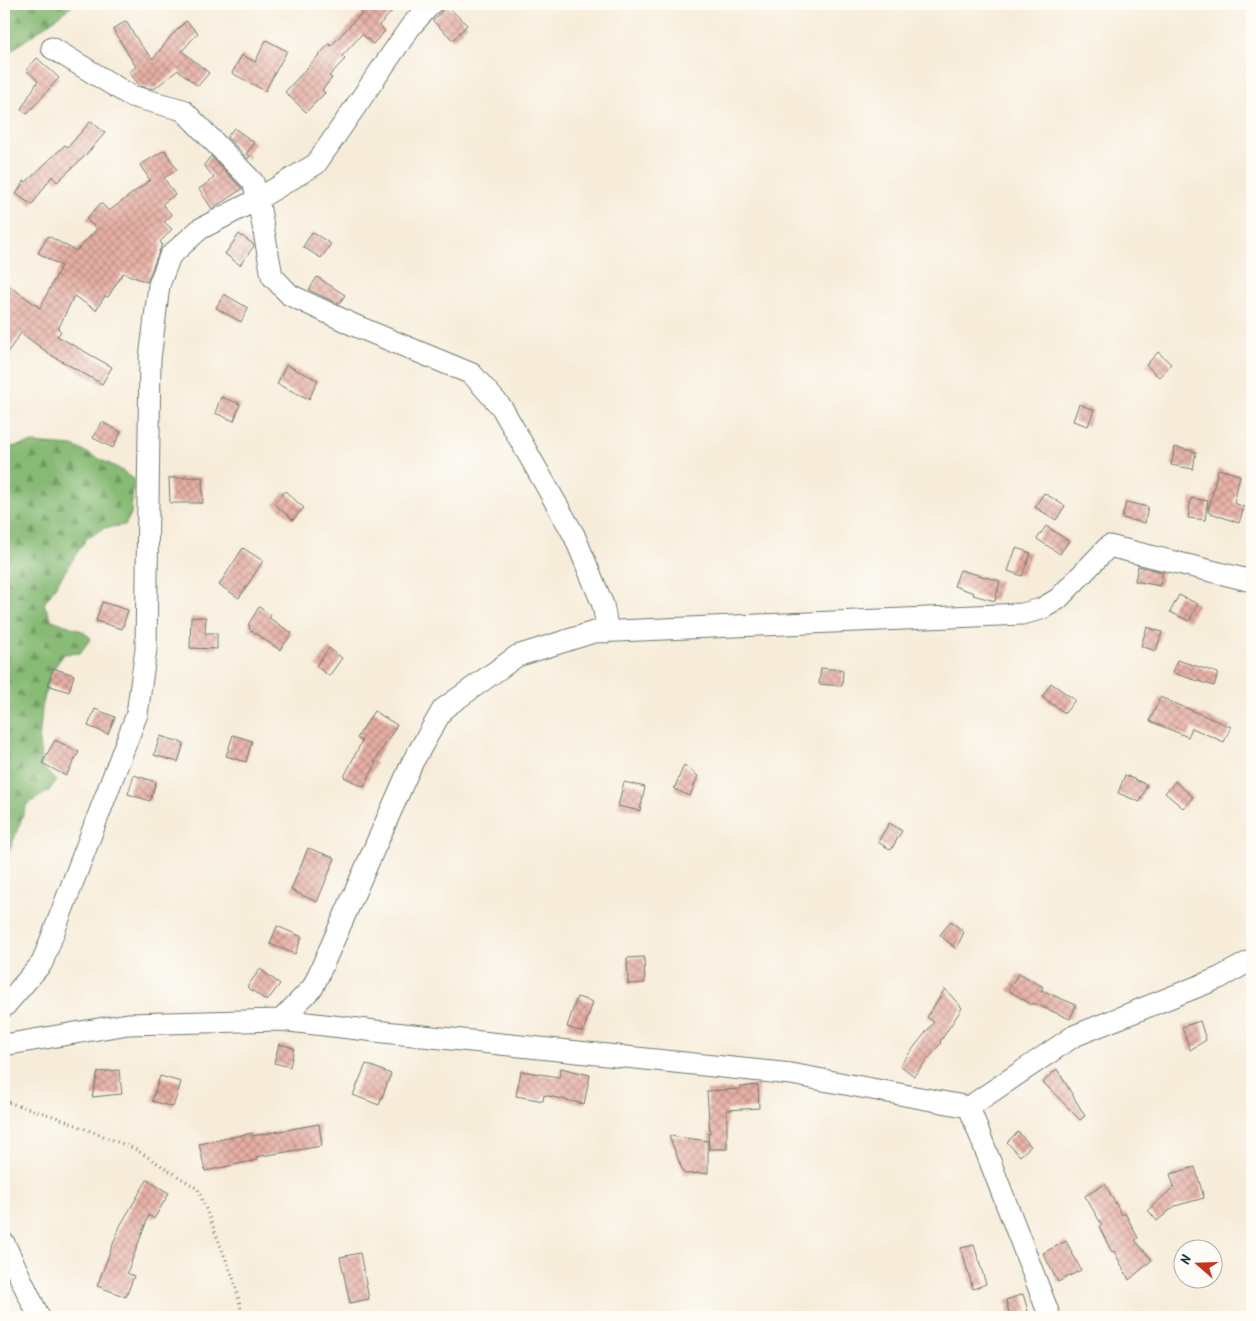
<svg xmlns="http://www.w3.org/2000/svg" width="1256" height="1321" viewBox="0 0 1256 1321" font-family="Kalam,sans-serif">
<defs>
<pattern id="forest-firs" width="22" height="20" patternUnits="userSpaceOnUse" patternTransform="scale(1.25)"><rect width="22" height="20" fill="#87ba74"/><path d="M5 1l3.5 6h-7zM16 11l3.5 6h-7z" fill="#6e9860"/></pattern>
<pattern id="building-cross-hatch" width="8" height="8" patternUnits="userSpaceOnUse" patternTransform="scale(1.25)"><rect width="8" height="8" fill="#e7afa4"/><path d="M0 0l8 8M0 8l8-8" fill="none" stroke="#bb9086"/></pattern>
</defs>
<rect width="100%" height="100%" fill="#fdfcf7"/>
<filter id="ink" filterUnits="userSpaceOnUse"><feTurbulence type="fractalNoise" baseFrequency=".02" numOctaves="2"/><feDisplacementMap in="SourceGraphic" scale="10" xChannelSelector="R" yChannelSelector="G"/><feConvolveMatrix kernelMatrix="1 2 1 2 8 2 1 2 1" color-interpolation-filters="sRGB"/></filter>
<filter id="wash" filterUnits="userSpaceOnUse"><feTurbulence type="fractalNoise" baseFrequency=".0096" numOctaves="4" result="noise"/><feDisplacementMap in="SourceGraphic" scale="20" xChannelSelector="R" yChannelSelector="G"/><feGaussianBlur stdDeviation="1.12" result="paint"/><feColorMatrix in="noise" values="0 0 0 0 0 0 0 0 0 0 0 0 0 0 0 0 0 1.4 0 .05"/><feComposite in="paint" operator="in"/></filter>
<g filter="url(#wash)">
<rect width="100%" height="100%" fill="#f7ecd9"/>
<!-- forest -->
<path fill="url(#forest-firs)" stroke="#537c54" d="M 4,4 L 75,4 L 4,56 Z
M 32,443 L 73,446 L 118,468 L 134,479 L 131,514 L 125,525 L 104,528 L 86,539 L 44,604 L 52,620 L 82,631 L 91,638 L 80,653 L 64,654 L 50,674 L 42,708 L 39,742 L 42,767 L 56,781 L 48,792 L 27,804 L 10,850 L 4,860 L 4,655 L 6,649 L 4,635 L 4,448 Z"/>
<g id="blocks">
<!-- building -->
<path fill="url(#building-cross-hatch)" d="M 370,4 L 399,4 L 379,25 L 385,31 L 373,44 L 362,34 L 342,56 L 345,59 L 329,76 L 332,78 L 322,90 L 325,93 L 306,112 L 285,92 L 329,44 L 331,46 Z
M 443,4 L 445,4 L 467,25 L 453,40 L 433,21 L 441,12 L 443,7 Z
M 126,21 L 140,44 L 153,59 L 171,36 L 186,21 L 198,33 L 182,51 L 209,73 L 198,86 L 178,70 L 154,89 L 140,86 L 129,72 L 136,67 L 113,29 Z
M 266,40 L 287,51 L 265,91 L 232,73 L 242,55 L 255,62 Z
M 37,58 L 59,78 L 27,114 L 21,109 L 38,81 L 26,70 Z
M 91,121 L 105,133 L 84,157 L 57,182 L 52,176 L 32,205 L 16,194 L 24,181 L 26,182 L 65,145 L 68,147 Z
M 234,128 L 255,143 L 246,154 L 250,156 L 248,159 L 227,137 Z
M 165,150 L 177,170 L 164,178 L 175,195 L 162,204 L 172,215 L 164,222 L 172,229 L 160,242 L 162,244 L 147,282 L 123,273 L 108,297 L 105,296 L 96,310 L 74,296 L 58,329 L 61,332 L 57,336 L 112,367 L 102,384 L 51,355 L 21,333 L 4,357 L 4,282 L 40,308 L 61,266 L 38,253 L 48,236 L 76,251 L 97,229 L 86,219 L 101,203 L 109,211 L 150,180 L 140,165 Z
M 211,156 L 242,189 L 212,209 L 199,189 L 214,178 L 204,165 Z
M 312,232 L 331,244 L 321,258 L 303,247 Z
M 239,234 L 253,244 L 254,246 L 240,265 L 225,254 Z
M 317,277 L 345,295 L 339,304 L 309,290 Z
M 224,294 L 248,308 L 241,322 L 216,308 Z
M 1158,352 L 1171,364 L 1159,377 L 1146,365 Z
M 286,365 L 318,380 L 309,399 L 277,384 Z
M 221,397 L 240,404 L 234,421 L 215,413 Z
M 1079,404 L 1094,410 L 1088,426 L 1073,421 Z
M 102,422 L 121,432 L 113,448 L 93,438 Z
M 1175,447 L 1196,452 L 1193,469 L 1171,465 Z
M 1218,469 L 1240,475 L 1234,503 L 1244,507 L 1239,523 L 1208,512 Z
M 202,477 L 203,503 L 170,503 L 169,478 Z
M 285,491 L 304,508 L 293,520 L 274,504 Z
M 1044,493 L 1065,506 L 1056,520 L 1035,507 Z
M 1191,498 L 1208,501 L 1205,520 L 1188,518 Z
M 1126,502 L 1148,507 L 1145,523 L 1122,518 Z
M 1046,526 L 1069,541 L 1060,554 L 1037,539 Z
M 243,548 L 263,561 L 239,598 L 219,585 Z
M 1016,548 L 1031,553 L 1022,576 L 1008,571 Z
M 1138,566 L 1163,572 L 1160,586 L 1135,581 Z
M 960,570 L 1000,581 L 995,601 L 973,595 L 974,593 L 954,586 Z
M 1179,595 L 1198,604 L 1189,621 L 1170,612 Z
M 102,602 L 128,610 L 122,629 L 96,621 Z
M 259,607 L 271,615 L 269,618 L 292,633 L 280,650 L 249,629 L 250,626 L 248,625 Z
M 191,617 L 206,617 L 205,633 L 217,633 L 217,649 L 190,648 Z
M 1147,627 L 1162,632 L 1156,651 L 1141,646 Z
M 329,648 L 342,658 L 329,676 L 316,666 Z
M 1177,660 L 1218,673 L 1214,686 L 1173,673 Z
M 53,668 L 74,675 L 69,692 L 48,685 Z
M 821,668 L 843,670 L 842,686 L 819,684 Z
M 1051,683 L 1075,700 L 1065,713 L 1042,697 Z
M 1160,697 L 1231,727 L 1224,742 L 1192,728 L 1188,737 L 1150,721 Z
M 95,709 L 115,717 L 108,734 L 88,726 Z
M 374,711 L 397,725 L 374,762 L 376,763 L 364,787 L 344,777 L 362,741 L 357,738 Z
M 233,735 L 252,741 L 246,762 L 226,756 Z
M 160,736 L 184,743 L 178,762 L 154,755 Z
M 55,740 L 79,752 L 66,776 L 42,763 Z
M 684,765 L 698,776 L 690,796 L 674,789 Z
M 134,775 L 156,782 L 150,801 L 128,794 Z
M 1125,775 L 1147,785 L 1140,802 L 1118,793 Z
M 1175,781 L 1193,797 L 1183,808 L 1165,793 Z
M 624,782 L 645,787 L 640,811 L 618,806 Z
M 889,823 L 902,831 L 891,850 L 878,842 Z
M 308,848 L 335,858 L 317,902 L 291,890 Z
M 951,921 L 964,932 L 956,949 L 940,935 Z
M 277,926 L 302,937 L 295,954 L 270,944 Z
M 644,957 L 645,983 L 628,984 L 627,958 Z
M 260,969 L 280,984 L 267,1001 L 247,987 Z
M 1019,973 L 1043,987 L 1041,990 L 1076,1005 L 1070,1019 L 1033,1003 L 1032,1005 L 1008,990 Z
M 945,989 L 962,1008 L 940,1042 L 941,1043 L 914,1076 L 900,1065 L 934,1022 L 927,1017 Z
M 577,997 L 593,1002 L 583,1032 L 567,1027 Z
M 1200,1021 L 1206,1040 L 1190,1050 L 1182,1027 Z
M 279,1044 L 294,1048 L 290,1067 L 274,1063 Z
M 366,1064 L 391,1074 L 379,1105 L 353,1095 Z
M 561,1068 L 590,1075 L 584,1104 L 544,1095 L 543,1101 L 516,1096 L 521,1071 L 559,1077 Z
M 1057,1069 L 1085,1116 L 1080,1120 L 1043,1082 Z
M 119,1070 L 122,1094 L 92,1097 L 98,1072 Z
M 160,1076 L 181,1082 L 173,1107 L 152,1101 Z
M 758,1085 L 759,1108 L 727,1110 L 727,1149 L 709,1149 L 708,1133 L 710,1133 L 707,1091 L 740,1089 L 740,1087 Z
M 319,1124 L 322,1146 L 256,1157 L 257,1160 L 205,1171 L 199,1144 L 252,1133 L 252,1136 Z
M 1018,1132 L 1031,1146 L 1020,1156 L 1007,1142 Z
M 669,1136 L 708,1141 L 708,1173 L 684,1174 Z
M 1195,1167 L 1204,1198 L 1175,1206 L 1157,1221 L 1148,1210 L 1174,1187 L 1170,1174 Z
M 147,1180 L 169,1193 L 154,1219 L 149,1215 L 127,1273 L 134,1276 L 126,1297 L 97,1286 L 120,1226 Z
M 1105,1184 L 1122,1215 L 1125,1213 L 1138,1238 L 1135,1240 L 1152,1260 L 1129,1280 L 1114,1251 L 1112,1252 L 1099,1227 L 1102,1225 L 1085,1196 Z
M 1066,1241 L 1081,1270 L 1058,1282 L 1043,1253 Z
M 974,1245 L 986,1284 L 973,1289 L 961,1248 Z
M 360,1253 L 369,1299 L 350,1303 L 340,1257 Z
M 1023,1294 L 1028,1311 L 1010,1316 L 1006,1300 Z"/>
</g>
</g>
<g filter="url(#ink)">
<use href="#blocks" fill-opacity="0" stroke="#6b7a6e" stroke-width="1"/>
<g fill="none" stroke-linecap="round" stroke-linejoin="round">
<defs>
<path id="street" d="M 52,48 L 131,96 L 183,110 L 253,182 L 258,199 L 272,276 L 290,295 L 356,326 L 472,374 L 502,408 L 574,535 L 603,605 L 608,632
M 4,1007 L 42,963 L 137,714 L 146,649 L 150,359 L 159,285 L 170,256 L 200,229 L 258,199 L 316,164 L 411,26 L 431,4
M 281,1020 L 313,987 L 412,763 L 443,709 L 517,656 L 594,632 L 1022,614 L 1041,609 L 1058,599 L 1109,546 L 1252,581
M 4,1045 L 128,1024 L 281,1020 L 384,1032 L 791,1074 L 969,1107 L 1050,1317
M 969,1107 L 1074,1036 L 1219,978 L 1252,960
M 4,1243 L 39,1317"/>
</defs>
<!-- street casing -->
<use href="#street" stroke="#6b7a6e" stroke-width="23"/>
<!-- path -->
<path stroke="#6b7a6e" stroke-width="3" stroke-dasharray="1 4" stroke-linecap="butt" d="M 4,1101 L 56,1117 L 135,1149 L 198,1189 L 234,1280 L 243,1317"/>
<!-- street -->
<use href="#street" stroke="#fff" stroke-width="21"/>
</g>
</g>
<!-- margin -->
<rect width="1256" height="1321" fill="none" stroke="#fdfcf7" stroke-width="20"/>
<!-- north arrow -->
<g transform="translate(1198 1264) rotate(290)"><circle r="24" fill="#fdfcf7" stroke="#a4b0a9"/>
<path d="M0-4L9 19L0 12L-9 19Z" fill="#c8321e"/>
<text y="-8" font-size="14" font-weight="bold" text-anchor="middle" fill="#1f3d34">N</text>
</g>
</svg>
